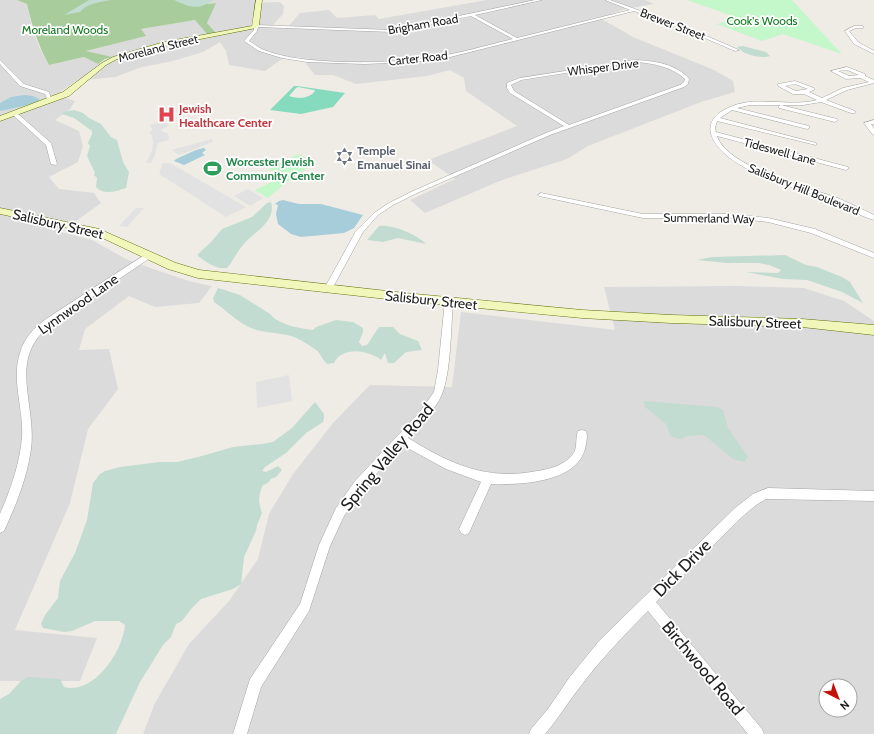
<svg xmlns="http://www.w3.org/2000/svg" width="874" height="734" viewBox="0 0 874 734" font-family="Cabin,sans-serif">
<rect width="100%" height="100%" fill="#efece5"/>
<!-- residential -->
<path fill="#dcdbdb" fill-rule="evenodd" d="M 0,0 L 17,0 L 27,4 L 32,28 L 39,47 L 49,65 L 84,57 L 98,64 L 110,57 L 86,51 L 145,36 L 140,29 L 195,20 L 207,34 L 215,32 L 207,23 L 215,3 L 208,4 L 205,0 L 254,0 L 256,3 L 280,2 L 284,6 L 283,14 L 271,27 L 286,29 L 300,13 L 329,10 L 337,18 L 375,15 L 379,19 L 487,0 L 645,0 L 654,4 L 625,9 L 600,18 L 633,37 L 714,70 L 733,81 L 735,92 L 701,102 L 588,146 L 567,159 L 502,180 L 425,213 L 410,200 L 455,179 L 428,160 L 517,126 L 466,91 L 464,78 L 450,70 L 427,76 L 356,84 L 333,75 L 315,75 L 306,64 L 310,59 L 286,56 L 265,71 L 229,65 L 226,51 L 220,42 L 203,52 L 173,61 L 142,67 L 115,77 L 76,81 L 56,95 L 75,101 L 70,109 L 55,120 L 79,131 L 83,146 L 78,162 L 49,177 L 59,189 L 94,193 L 101,203 L 61,232 L 92,240 L 126,259 L 153,269 L 192,282 L 212,286 L 199,303 L 155,307 L 129,296 L 85,329 L 79,350 L 109,349 L 118,389 L 88,429 L 70,503 L 15,630 L 97,638 L 80,681 L 0,681 Z
M 737,286 L 804,288 L 844,301 L 874,321 L 874,734 L 143,734 L 155,703 L 189,644 L 229,601 L 258,559 L 269,514 L 293,474 L 333,423 L 370,385 L 452,387 L 461,312 L 615,330 L 604,287 ZM 826,686 L 850,686 L 850,710 L 826,710 Z"/>
<!-- forest -->
<path fill="#a8cc9b" d="M 17,0 L 205,0 L 208,4 L 216,3 L 207,23 L 216,33 L 207,34 L 195,20 L 141,29 L 146,36 L 86,51 L 112,57 L 105,59 L 98,64 L 84,57 L 49,65 C 38,45 32,26 27,4 Z"/>
<!-- wetland -->
<path fill="#c2dcd1" d="M 89,0 L 111,0 C 101,2 87,3 80,12 L 64,15 Z
M 174,0 L 213,0 C 198,11 189,7 174,0 Z
M 743,46 L 766,52 L 770,56 C 761,59 744,55 737,47 Z
M 74,110 L 83,113 L 89,118 L 101,124 L 111,137 L 117,140 L 123,162 L 129,172 L 126,188 C 117,191 104,196 96,187 L 97,178 L 94,175 L 95,173 L 87,156 L 90,146 L 88,143 L 92,134 L 92,131 L 74,118 L 62,114 L 63,112 Z
M 271,202 C 277,222 253,232 243,245 C 237,252 233,261 227,268 C 217,270 206,262 198,256 L 198,254 L 211,242 L 222,229 L 252,217 L 267,203 Z
M 379,226 C 391,224 417,234 426,244 L 398,238 L 383,242 L 367,240 Z
M 785,255 L 806,265 L 817,267 L 842,277 L 850,282 L 863,303 L 842,292 L 807,280 L 783,279 L 746,272 L 778,273 L 781,270 L 769,265 L 758,263 L 727,263 L 697,260 L 712,257 Z
M 218,288 L 240,295 L 270,314 C 279,325 298,328 313,330 L 316,327 L 336,320 L 353,322 L 363,328 L 363,332 L 359,342 L 362,346 L 367,345 L 379,327 L 393,327 L 400,334 L 418,341 L 422,350 L 406,352 L 394,363 L 388,363 L 385,353 L 381,360 C 369,350 342,346 334,363 L 327,364 C 322,360 321,353 316,350 C 308,344 297,337 287,335 C 275,332 263,333 251,328 C 237,322 226,310 214,302 L 213,298 Z
M 644,401 L 717,407 L 723,410 L 728,428 L 748,457 L 744,462 L 733,459 L 704,435 L 687,436 L 681,439 L 675,438 L 670,435 L 666,424 L 645,407 Z
M 315,402 L 324,414 L 324,418 L 323,422 L 306,433 L 286,453 L 265,467 L 262,471 L 266,472 L 278,466 L 282,470 L 276,477 L 271,479 L 268,483 L 263,485 C 258,496 258,501 262,513 L 257,525 L 256,531 L 244,557 L 241,584 L 233,589 L 201,599 L 191,609 L 182,621 L 176,624 L 171,637 L 163,645 L 140,682 L 116,734 L 0,734 L 0,699 L 9,694 L 21,681 L 28,677 L 60,679 L 64,687 C 94,695 123,651 125,625 L 119,621 L 95,621 L 72,631 L 64,632 L 43,628 L 41,624 L 45,615 L 58,598 L 60,581 L 75,553 L 87,520 L 93,483 L 100,474 L 105,471 L 120,467 L 159,462 L 177,462 L 202,456 L 233,447 L 262,444 L 273,442 L 292,428 Z"/>
<!-- park -->
<path fill="#c4f7ca" d="M 687,0 L 792,0 L 842,54 L 783,34 L 762,41 L 717,24 L 738,18 Z
M 299,154 L 315,163 L 289,180 L 268,198 L 255,190 L 282,177 L 269,169 Z"/>
<!-- pitch -->
<path fill="#86dabd" fill-rule="evenodd" d="M 294,86 L 297,86 L 345,93 L 333,107 L 301,114 L 270,110 ZM 298,87 L 314,90 L 315,91 C 309,99 298,99 289,96 L 296,88 Z"/>
<!-- parking -->
<path fill="#e2e2e2" d="M 164,121 L 170,125 L 161,130 L 165,133 L 168,133 L 169,140 L 158,143 L 155,155 L 151,163 L 146,163 L 152,151 L 153,142 L 152,136 L 149,132 L 153,130 L 150,125 Z
M 212,139 L 213,142 L 179,155 L 171,150 Z
M 163,163 L 170,163 L 246,207 L 226,217 L 159,174 Z
M 248,189 L 263,198 L 250,206 L 234,196 Z
M 136,208 L 144,208 L 127,227 L 119,226 Z
M 289,375 L 292,401 L 257,408 L 256,382 Z"/>
<!-- water -->
<path fill="#a7cddb" d="M 24,95 L 33,96 L 39,99 L 39,101 L 24,106 L 0,111 L 0,103 L 11,97 Z
M 204,148 L 206,150 L 202,153 L 205,155 L 184,165 L 174,161 L 176,159 L 196,150 Z
M 283,200 L 299,204 L 321,204 L 363,215 L 354,228 L 344,233 L 301,237 L 291,234 L 278,224 L 276,214 L 278,205 L 275,204 L 279,201 Z"/>
<g fill="none" stroke-linecap="round" stroke-linejoin="round">
<defs>
<path id="street" d="M 535,0 L 542,0 L 475,15 L 517,38 L 630,10 L 605,0 L 610,0 L 688,28 L 739,50 L 735,51 L 686,30 L 634,11 L 450,57 L 415,62 L 364,64 L 307,62 L 282,58 L 259,51 L 244,41 L 254,30 L 254,26 L 256,25 L 392,30 ZM 471,16 L 513,39 C 487,45 461,53 435,57 C 395,64 297,66 262,49 C 257,47 253,43 249,41 L 257,31 L 258,27 L 392,32 Z
M 854,26 L 863,26 L 863,28 L 856,28 L 849,31 L 858,42 L 874,51 L 874,54 L 854,44 L 845,31 Z
M 0,60 L 24,84 L 49,92 L 52,101 L 48,101 L 45,94 L 20,86 L 0,64 Z
M 636,60 C 654,61 677,64 689,79 L 688,84 L 684,87 L 550,135 L 417,193 L 393,205 L 378,215 L 363,232 L 331,291 L 325,291 L 324,289 L 356,231 L 374,213 L 389,203 L 413,191 L 546,133 L 564,126 L 510,93 L 507,88 L 507,83 L 520,78 ZM 636,62 C 653,63 672,67 685,79 L 684,82 L 680,85 L 569,125 L 514,91 L 511,85 L 521,80 Z
M 847,67 L 865,74 L 865,76 L 874,80 L 874,83 L 847,90 L 826,100 L 855,111 L 855,113 L 851,113 L 821,102 L 803,105 L 750,105 L 737,108 L 809,126 L 809,128 L 807,129 L 732,110 L 720,118 L 816,143 L 816,145 L 717,121 L 715,128 L 716,132 L 848,167 L 848,169 L 846,170 L 717,136 C 727,167 806,187 835,197 C 848,202 861,209 874,215 L 874,220 C 859,216 845,206 830,200 C 797,188 722,170 711,134 C 708,123 715,115 724,110 C 753,93 787,108 817,100 L 804,94 L 793,94 L 778,86 L 778,84 L 795,81 L 814,88 L 814,90 L 809,92 L 822,98 L 843,88 L 869,82 L 860,78 L 846,79 L 831,71 ZM 847,70 L 859,75 L 849,76 L 838,71 ZM 795,84 L 808,89 L 796,91 L 785,86 Z
M 781,105 L 837,119 L 838,120 L 835,122 L 779,108 L 779,106 Z
M 13,113 L 17,113 L 51,143 L 57,164 L 56,165 L 51,164 L 46,145 L 13,115 Z
M 874,120 L 874,124 L 871,124 L 874,129 L 874,135 L 872,134 L 864,123 Z
M 541,193 L 643,214 L 731,214 L 768,218 L 815,229 L 874,253 L 874,258 L 811,233 L 768,222 L 731,218 L 643,218 L 539,196 L 538,195 Z
M 146,254 L 152,254 L 153,256 L 52,324 C 6,358 37,403 31,449 C 27,478 16,505 4,531 L 0,533 C 0,527 0,520 0,514 C 2,508 6,501 8,494 C 15,476 20,457 22,438 C 24,410 11,380 20,353 C 24,338 34,328 46,319 Z
M 449,298 L 453,301 C 451,326 451,372 442,394 C 436,409 419,426 408,438 C 450,464 487,481 537,471 C 550,469 565,465 573,454 C 578,448 575,438 578,431 L 582,430 L 586,431 C 588,436 586,444 585,449 C 576,483 519,485 491,484 L 469,533 L 465,535 L 461,533 L 459,529 L 481,482 L 446,469 L 402,445 L 363,489 L 344,516 L 330,546 L 309,611 L 261,687 L 247,734 L 233,734 L 250,679 L 300,604 L 319,545 L 336,508 L 355,481 L 419,413 L 434,392 L 438,370 L 445,301 Z
M 768,488 L 874,491 L 874,501 L 766,499 L 756,505 L 743,516 L 656,602 L 762,729 L 764,734 L 748,734 L 648,611 C 624,635 600,660 580,687 C 568,702 558,719 545,734 L 529,734 L 531,729 L 548,709 L 569,678 L 599,641 L 735,508 L 753,494 Z"/>
<path id="secondary" d="M 256,0 L 262,0 L 259,25 L 256,28 L 165,46 L 117,59 L 106,65 L 69,96 L 0,121 L 0,116 L 63,92 L 102,63 L 113,57 L 164,42 L 252,26 Z
M 0,208 L 99,229 L 176,263 L 199,270 L 405,293 L 582,310 L 671,315 L 802,319 L 874,325 L 874,335 L 802,327 L 671,323 L 582,318 L 405,301 L 198,278 L 168,269 L 92,233 L 0,214 Z"/>
</defs>
<!-- street casing -->
<use href="#street" stroke="#a5a5a5" stroke-width="1"/>
<!-- secondary casing -->
<use href="#secondary" stroke="#61710a" stroke-width="1"/>
<!-- street -->
<use href="#street" fill="#fff" fill-rule="evenodd"/>
<!-- secondary -->
<use href="#secondary" fill="#f1f7bb" fill-rule="evenodd"/>
</g>
<!-- icons -->
<defs>
<symbol id="hospital-bare" viewBox="-9 -9 18 18"><path d="M-5-5h3v3.5h4V-5h3V5h-3V1.5h-4V5h-3Z" fill="#e0444e" stroke="#fff" stroke-width="2.5" paint-order="stroke"/></symbol>
<symbol id="synagogue-bare" viewBox="-9 -9 18 18"><path d="M0-6.5L5.6 3.2H-5.6ZM0 6.5L5.6-3.2H-5.6Z" fill="#6b7280" stroke="#fff" stroke-width="2.5" paint-order="stroke"/></symbol>
<symbol id="stadium-bare" viewBox="-9 -9 18 18"><path d="M0-5a6.5 5 0 1 0 0 10a6.5 5 0 1 0 0-10ZM-3.5-1.8h7v3.6h-7Z" fill="#2e9e5b" stroke="#fff" stroke-width="2.5" paint-order="stroke"/></symbol>
</defs>
<g fill-rule="evenodd">
<use href="#hospital-bare" x="154" y="102" width="25" height="25"/>
<use href="#synagogue-bare" x="332" y="144" width="25" height="25"/>
<use href="#stadium-bare" x="200" y="156" width="25" height="25"/>
</g>
<g text-anchor="middle" dominant-baseline="central" stroke-width="3.5" stroke-linejoin="round" paint-order="stroke">
<!-- far-park labels -->
<g font-size="12" fill="#10781d" stroke="#fff">
<text x="762" y="20">Cook's Woods</text>
<text x="65" y="29">Moreland Woods</text>
</g>
<!-- far-street labels -->
<g font-size="12" fill="#1e1e1e" stroke="#fff">
<text transform="translate(423 24) rotate(-10)">Brigham Road</text>
<text transform="translate(673 24) rotate(21)">Brewer Street</text>
<text transform="translate(158 48) rotate(-14)">Moreland Street</text>
<text transform="translate(418 58) rotate(-6)">Carter Road</text>
<text transform="translate(603 67) rotate(-7)">Whisper Drive</text>
<text transform="translate(780 151) rotate(15)">Tideswell Lane</text>
<text transform="translate(804 189) rotate(22)">Salisbury Hill Boulevard</text>
<text transform="translate(709 218) rotate(1)">Summerland Way</text>
</g>
<!-- far-health labels -->
<g font-size="12" font-weight="bold" fill="#be3a42" stroke="#fff" text-anchor="start">
<text x="179" y="108">Jewish<tspan x="179" dy="14">Healthcare Center</tspan></text>
</g>
<!-- far-worship labels -->
<g font-size="12" font-weight="bold" fill="#5b616d" stroke="#fff" text-anchor="start">
<text x="357" y="150">Temple<tspan x="357" dy="14">Emanuel Sinai</tspan></text>
</g>
<!-- far-leisure labels -->
<g font-size="12" font-weight="bold" fill="#27864d" stroke="#fff" text-anchor="start">
<text x="226" y="161">Worcester Jewish<tspan x="226" dy="14">Community Center</tspan></text>
</g>
<!-- street labels -->
<g font-size="14" fill="#1e1e1e" stroke="#fff">
<text transform="translate(58 224) rotate(13)">Salisbury Street</text>
<text transform="translate(431 300) rotate(6)">Salisbury Street</text>
<text transform="translate(78 304) rotate(-35)">Lynnwood Lane</text>
<text transform="translate(755 322) rotate(2)">Salisbury Street</text>
</g>
<!-- near-street labels -->
<g font-size="17" fill="#1e1e1e" stroke="#fff">
<text transform="translate(387 457) rotate(-50)">Spring Valley Road</text>
<text transform="translate(682 568) rotate(-45)">Dick Drive</text>
<text transform="translate(703 668) rotate(50)">Birchwood Road</text>
</g>
</g>
<!-- north arrow -->
<g transform="translate(838 698) rotate(138)"><circle r="19" fill="#ffffff" stroke="#a5a5a5"/>
<path d="M0-3L7 15L0 10L-7 15Z" fill="#c41109"/>
<text y="-6" font-size="11" font-weight="bold" text-anchor="middle" fill="#1e1e1e">N</text>
</g>
</svg>
